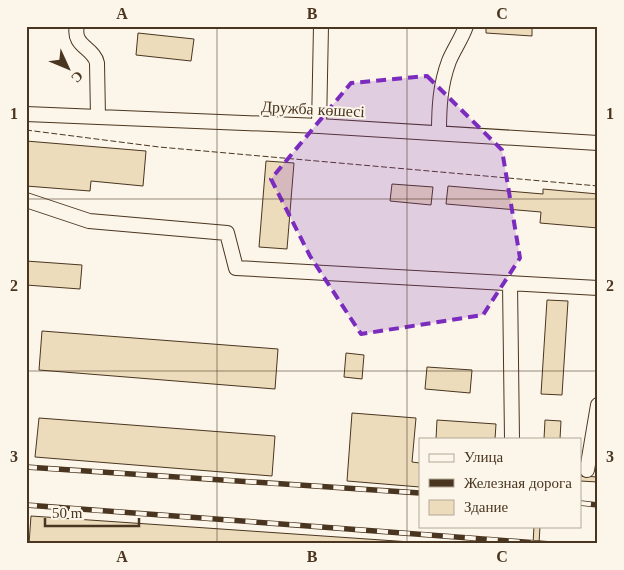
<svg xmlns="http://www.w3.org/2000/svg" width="624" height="570" viewBox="0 0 624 570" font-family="Georgia,serif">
<rect width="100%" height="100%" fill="#fbf6e9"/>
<!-- building -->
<path fill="#ecdcbc" stroke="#4a3520" d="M 486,26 L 532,26 L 532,36 L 486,33 Z
M 138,33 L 194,39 L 191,61 L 136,55 Z
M 26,141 L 146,151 L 143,186 L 91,181 L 90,191 L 26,186 Z
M 266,161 L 294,163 L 287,249 L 259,247 Z
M 392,184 L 433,187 L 431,205 L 390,201 Z
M 448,186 L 543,194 L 543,189 L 598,194 L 598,228 L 540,223 L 541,212 L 446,204 Z
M 26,261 L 82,265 L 80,289 L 26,285 Z
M 547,300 L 568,301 L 562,395 L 541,394 Z
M 42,331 L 278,349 L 275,389 L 39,370 Z
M 346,353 L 364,355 L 362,379 L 344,377 Z
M 427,367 L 472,370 L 470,393 L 425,389 Z
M 352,413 L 416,418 L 412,462 L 420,463 L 420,487 L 347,481 Z
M 39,418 L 275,436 L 272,476 L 35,457 Z
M 437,420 L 496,424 L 495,439 L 436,439 Z
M 545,420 L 561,421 L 560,439 L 544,439 Z
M 580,476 L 598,477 L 598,482 L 580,481 Z
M 31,516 L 440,544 L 29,544 Z
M 534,526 L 540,526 L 539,544 L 533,544 Z"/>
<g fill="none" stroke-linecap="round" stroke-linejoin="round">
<defs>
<path id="minor" d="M 77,26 C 72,46 94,48 97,63 L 98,117
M 26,114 L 319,126 L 598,143
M 319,126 L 321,26
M 439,133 C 439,108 440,85 449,61 C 454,49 462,38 466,26
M 26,200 L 89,221 L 227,233 L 236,268 L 598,288
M 510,283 L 512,439
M 587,470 L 598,405"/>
</defs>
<!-- minor casing -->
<use href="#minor" stroke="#4a3520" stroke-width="16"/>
<!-- minor -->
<use href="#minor" stroke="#fbf6e9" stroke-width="14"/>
<defs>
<path id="rail" d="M 26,467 L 420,493
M 580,503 L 598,505
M 26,505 L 551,544"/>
</defs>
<!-- rail casing -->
<use href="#rail" stroke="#4a3520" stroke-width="5.5"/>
<!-- rail -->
<use href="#rail" stroke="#fbf6e9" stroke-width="4" stroke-dasharray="11" stroke-linecap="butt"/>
<!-- fence -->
<path stroke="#4a3520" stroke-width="1" stroke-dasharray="6 2.5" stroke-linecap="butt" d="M 26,130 L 159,147 L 598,186"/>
</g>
<!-- marked area -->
<path fill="#7b2cbf" fill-opacity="0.2" stroke="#7b2cbf" stroke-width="4" stroke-dasharray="10 6" stroke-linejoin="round" d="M 427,76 L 502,150 L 520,258 L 483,315 L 361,334 L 310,256 L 271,179 L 351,83 Z"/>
<!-- grid -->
<path fill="none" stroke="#4a3520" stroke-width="1" stroke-opacity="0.55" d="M 217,26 L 217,544M 407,26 L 407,544M 26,199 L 598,199M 26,371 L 598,371"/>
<g text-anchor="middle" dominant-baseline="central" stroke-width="4" stroke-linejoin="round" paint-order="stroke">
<!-- street labels -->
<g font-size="16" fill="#4a3520" stroke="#fbf6e9">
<text transform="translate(313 109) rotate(3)">Дружба көшесі</text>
</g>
</g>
<!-- border -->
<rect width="624" height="570" fill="none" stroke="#fbf6e9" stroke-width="55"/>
<!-- legend -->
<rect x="419" y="438" width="162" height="90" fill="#fbf6e9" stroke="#b4a999"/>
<rect x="429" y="454" width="25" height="8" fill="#fbf6e9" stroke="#b4a999"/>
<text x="464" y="462" font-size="15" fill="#4a3520">Улица</text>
<rect x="429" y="479" width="25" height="8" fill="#4a3520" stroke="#b4a999"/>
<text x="464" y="488" font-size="15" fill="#4a3520">Железная дорога</text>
<rect x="429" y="500" width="25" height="15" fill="#ecdcbc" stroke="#b4a999"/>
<text x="464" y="512" font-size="15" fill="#4a3520">Здание</text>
<!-- north arrow -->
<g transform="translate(68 68) rotate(134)" stroke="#fbf6e9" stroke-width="4" paint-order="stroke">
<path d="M0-4L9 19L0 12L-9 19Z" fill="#4a3520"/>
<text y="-8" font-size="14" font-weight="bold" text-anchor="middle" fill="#4a3520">С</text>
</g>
<!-- scale -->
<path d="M45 518v8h94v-8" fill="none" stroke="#4a3520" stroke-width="2.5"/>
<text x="52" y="518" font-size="15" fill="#4a3520" stroke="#fbf6e9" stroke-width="4" paint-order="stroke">50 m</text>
<rect x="28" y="28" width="568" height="514" fill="none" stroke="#4a3520" stroke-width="2"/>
<g font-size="16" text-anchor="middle" font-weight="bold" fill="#4a3520">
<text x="122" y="19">A</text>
<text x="312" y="19">B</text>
<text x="502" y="19">C</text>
<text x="14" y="119">1</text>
<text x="610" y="119">1</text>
<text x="14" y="291">2</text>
<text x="610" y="291">2</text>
<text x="14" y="462">3</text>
<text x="610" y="462">3</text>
<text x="122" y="562">A</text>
<text x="312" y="562">B</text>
<text x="502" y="562">C</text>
</g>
</svg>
